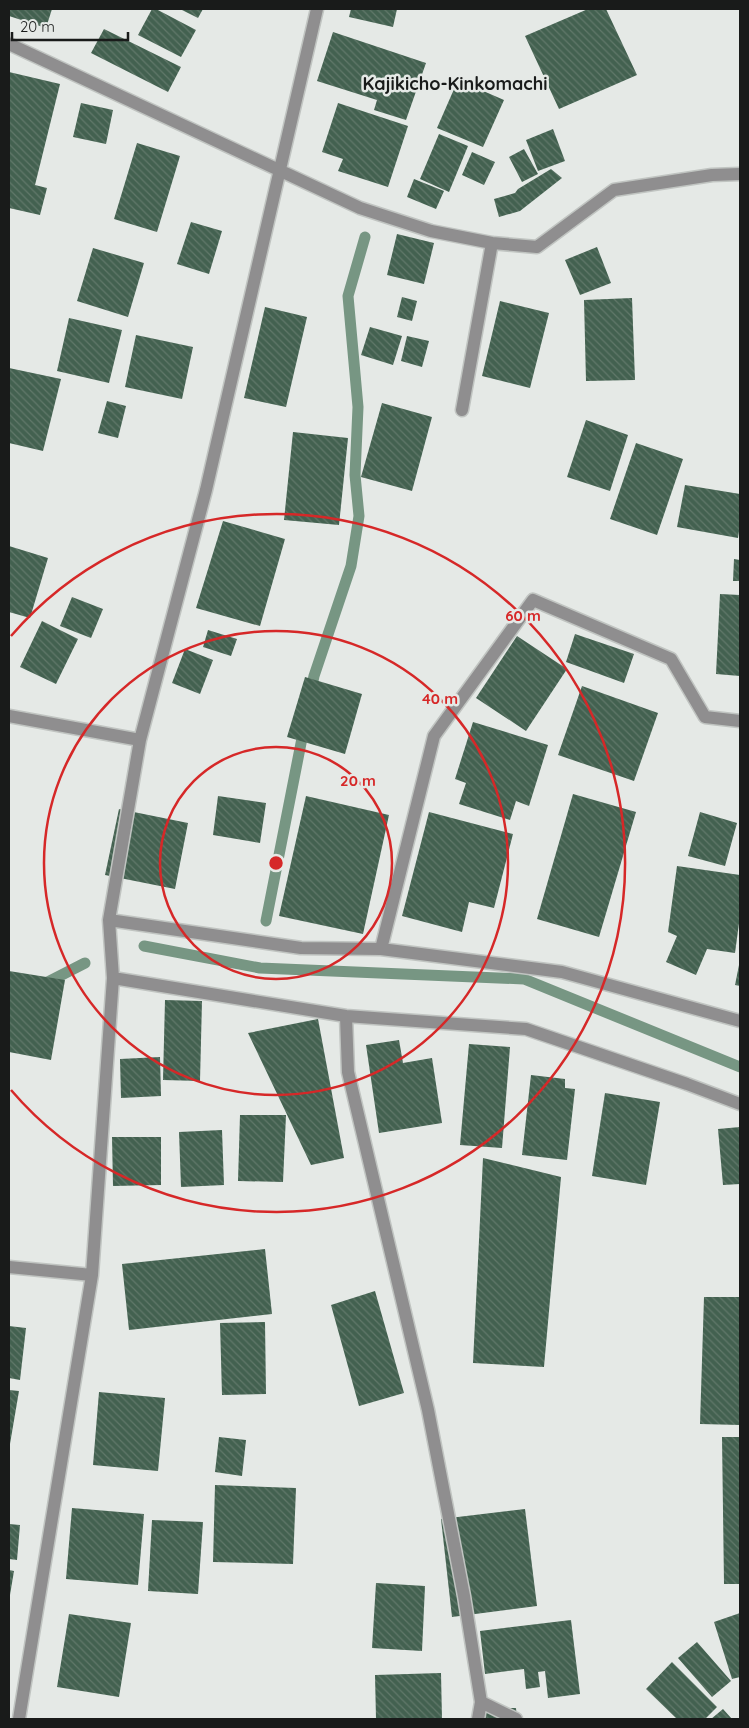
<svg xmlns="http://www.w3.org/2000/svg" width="749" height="1728" viewBox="0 0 749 1728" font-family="Quicksand,sans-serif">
<defs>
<pattern id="building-back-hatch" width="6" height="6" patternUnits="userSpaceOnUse" patternTransform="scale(1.25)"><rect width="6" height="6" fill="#436150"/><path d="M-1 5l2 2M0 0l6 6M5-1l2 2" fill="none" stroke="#61786a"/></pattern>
</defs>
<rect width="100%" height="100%" fill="#e5e9e6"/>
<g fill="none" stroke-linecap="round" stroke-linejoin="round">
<!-- stream -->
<path stroke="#779683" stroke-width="11" d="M 310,695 L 314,676 L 351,566 L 359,516 L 355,475 L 358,407 L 348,296 L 365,237
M 266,921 L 304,728
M 144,946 L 260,968 L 524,979 L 740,1067
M 42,985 L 85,963"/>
</g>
<!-- building -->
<path fill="url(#building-back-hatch)" d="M 9,9 L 52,9 L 46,28 L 9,16 Z
M 152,9 L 156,9 L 196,30 L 181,57 L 138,35 Z
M 180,9 L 203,9 L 198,18 Z
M 351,9 L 397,9 L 393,27 L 349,17 Z
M 588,9 L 606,9 L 637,75 L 559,109 L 525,36 Z
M 104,29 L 181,67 L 168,92 L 91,53 Z
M 333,32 L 426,63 L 406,120 L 374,110 L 377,100 L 317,81 Z
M 9,72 L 60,84 L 35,185 L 47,188 L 40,215 L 9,208 Z
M 458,80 L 504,100 L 483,147 L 437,128 Z
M 81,103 L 113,110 L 106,144 L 73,137 Z
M 338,103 L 408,126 L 388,187 L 338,171 L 343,159 L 322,152 Z
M 553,129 L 565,161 L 538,171 L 526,140 Z
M 439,134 L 468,146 L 449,192 L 420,179 Z
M 137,143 L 180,156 L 157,232 L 114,219 Z
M 524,149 L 538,174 L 522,182 L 509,157 Z
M 472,152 L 495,162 L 484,185 L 462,175 Z
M 551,169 L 562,178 L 520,211 L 499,217 L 494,199 L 515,193 L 518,189 Z
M 414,179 L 444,191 L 436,209 L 407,197 Z
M 191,222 L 222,231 L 209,274 L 177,264 Z
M 397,234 L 434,243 L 424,284 L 387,275 Z
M 597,247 L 611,283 L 580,295 L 565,260 Z
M 93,248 L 144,263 L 128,317 L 77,301 Z
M 402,297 L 417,301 L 412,321 L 397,317 Z
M 632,298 L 635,380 L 586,381 L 584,300 Z
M 500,301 L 549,313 L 530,388 L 482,376 Z
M 265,307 L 307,317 L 286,407 L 244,398 Z
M 69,318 L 122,330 L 109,383 L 57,371 Z
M 370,327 L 402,336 L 393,365 L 361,355 Z
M 136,335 L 193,347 L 182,399 L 125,387 Z
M 407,336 L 429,341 L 422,367 L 401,361 Z
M 9,368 L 61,379 L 43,451 L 9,443 Z
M 107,401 L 126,406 L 118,438 L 98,433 Z
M 382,403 L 432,417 L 412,491 L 361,477 Z
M 586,420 L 628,435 L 610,491 L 567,477 Z
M 293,432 L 348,438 L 339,525 L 284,520 Z
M 636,443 L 683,459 L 657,535 L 610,519 Z
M 685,485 L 740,494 L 740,524 L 738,538 L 677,527 Z
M 223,521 L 285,539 L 260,626 L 196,608 Z
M 9,546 L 48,558 L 30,618 L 9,612 Z
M 734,559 L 740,560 L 740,581 L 733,581 Z
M 720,594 L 740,595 L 740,676 L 716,674 Z
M 72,597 L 103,609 L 91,638 L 60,626 Z
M 42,621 L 78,639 L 56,684 L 20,667 Z
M 208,630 L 237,639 L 231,656 L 203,647 Z
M 575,634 L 634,654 L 624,683 L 566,662 Z
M 517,636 L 567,669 L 526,731 L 476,698 Z
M 185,649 L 213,660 L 200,694 L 172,683 Z
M 305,677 L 362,694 L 345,754 L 287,737 Z
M 582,686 L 658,713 L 634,781 L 558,755 Z
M 473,722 L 548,745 L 529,806 L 516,801 L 510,820 L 459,804 L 466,783 L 455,779 Z
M 573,794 L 636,812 L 599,937 L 537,919 Z
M 218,796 L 266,803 L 260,843 L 213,835 Z
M 306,796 L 389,815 L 363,934 L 279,916 Z
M 119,809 L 188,823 L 175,889 L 105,875 Z
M 429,812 L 513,834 L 494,908 L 469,902 L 462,932 L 402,916 Z
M 700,812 L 737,823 L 725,866 L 688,856 Z
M 677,866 L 740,875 L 740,916 L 735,953 L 707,949 L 696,975 L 666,962 L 677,936 L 668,932 Z
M 739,965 L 740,965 L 740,986 L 735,985 Z
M 9,971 L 65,980 L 51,1060 L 9,1052 Z
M 165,1000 L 202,1001 L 200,1081 L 163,1080 Z
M 318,1019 L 344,1158 L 311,1165 L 248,1033 Z
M 399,1040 L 403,1063 L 432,1058 L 442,1123 L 379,1133 L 366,1045 Z
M 469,1044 L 510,1047 L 502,1148 L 460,1145 Z
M 160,1057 L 161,1096 L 121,1098 L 120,1059 Z
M 531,1075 L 565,1079 L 565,1088 L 575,1089 L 567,1160 L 522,1155 Z
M 605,1093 L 660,1102 L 646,1185 L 592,1176 Z
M 240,1115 L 286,1115 L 283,1182 L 238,1181 Z
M 740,1127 L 740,1184 L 723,1185 L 718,1129 Z
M 222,1130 L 224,1185 L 181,1187 L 179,1132 Z
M 112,1137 L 161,1137 L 161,1185 L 113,1186 Z
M 483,1158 L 561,1177 L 544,1367 L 473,1363 Z
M 265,1249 L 272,1314 L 129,1330 L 122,1264 Z
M 375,1291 L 404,1393 L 359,1406 L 331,1305 Z
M 704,1297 L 740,1297 L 740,1425 L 700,1424 Z
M 265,1322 L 266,1394 L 222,1395 L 220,1323 Z
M 9,1326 L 26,1328 L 20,1380 L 9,1378 Z
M 9,1390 L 19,1391 L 10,1444 L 9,1444 Z
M 99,1392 L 165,1398 L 158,1471 L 93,1465 Z
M 219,1437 L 246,1440 L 242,1476 L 215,1472 Z
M 722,1437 L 740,1437 L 740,1584 L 724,1584 Z
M 215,1485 L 296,1488 L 293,1564 L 213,1562 Z
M 72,1508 L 144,1514 L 138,1585 L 66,1579 Z
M 525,1509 L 537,1606 L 452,1617 L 441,1519 Z
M 152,1520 L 203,1522 L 198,1594 L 148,1591 Z
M 9,1524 L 20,1525 L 17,1560 L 9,1559 Z
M 9,1570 L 14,1571 L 10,1595 L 9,1595 Z
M 376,1583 L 425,1586 L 422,1651 L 372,1648 Z
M 740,1613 L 740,1677 L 732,1679 L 714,1622 Z
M 69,1614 L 131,1623 L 119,1697 L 57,1687 Z
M 571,1620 L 580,1694 L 548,1698 L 545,1671 L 538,1672 L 540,1687 L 526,1689 L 524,1669 L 485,1674 L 480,1631 Z
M 697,1642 L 731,1681 L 712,1697 L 678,1658 Z
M 672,1662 L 717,1707 L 705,1719 L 677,1719 L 646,1689 Z
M 441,1673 L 442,1719 L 376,1719 L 375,1675 Z
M 479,1708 L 516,1708 L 517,1719 L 479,1719 Z
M 723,1709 L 732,1719 L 711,1719 Z"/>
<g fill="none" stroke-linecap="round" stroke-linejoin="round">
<defs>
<path id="minor" d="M 9,44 L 360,208 L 431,231 L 492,243 L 537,247 L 614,190 L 712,175 L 740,174
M 462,410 L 492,243
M 9,716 L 140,740
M 109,920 L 301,948 L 381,949 L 562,972 L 740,1021
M 381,949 L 434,736 L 533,600 L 671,659 L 705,717 L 740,721
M 113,978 L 346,1016 L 526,1029 L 687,1084 L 740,1104
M 346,1016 L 348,1072 L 428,1410 L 464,1596 L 481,1702 L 478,1719
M 9,1267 L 92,1275
M 481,1702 L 516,1719
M 19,1719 L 92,1275 L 113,978 L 109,920 L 140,740 L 206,490 L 317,9"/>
</defs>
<!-- minor casing -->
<use href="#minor" stroke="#c0c4c1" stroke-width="15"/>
<!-- minor -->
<use href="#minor" stroke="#8f8e8f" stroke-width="12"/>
</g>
<!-- distance rings -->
<g fill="none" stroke="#d62828" stroke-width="2.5">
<circle cx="276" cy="863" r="116"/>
<circle cx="276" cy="863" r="232"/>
<path d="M11 636A349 349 0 1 1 11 1090"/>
</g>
<g text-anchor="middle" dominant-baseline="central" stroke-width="5" stroke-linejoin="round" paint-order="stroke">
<!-- quarter labels -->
<g font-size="18" font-weight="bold" fill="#191b1a" stroke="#e5e9e6">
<text x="455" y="83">Kajikicho-Kinkomachi</text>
</g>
</g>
<circle cx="276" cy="863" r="8" fill="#d62828" stroke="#e5e9e6" stroke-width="2.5"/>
<g font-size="15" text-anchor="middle" font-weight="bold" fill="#d62828" stroke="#e5e9e6" stroke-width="5" stroke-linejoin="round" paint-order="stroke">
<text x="523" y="621">60 m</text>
<text x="440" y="704">40 m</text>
<text x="358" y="786">20 m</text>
</g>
<!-- border -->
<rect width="749" height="1728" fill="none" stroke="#191b1a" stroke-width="20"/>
<!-- scale -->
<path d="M12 32v8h116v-8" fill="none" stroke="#191b1a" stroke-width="2.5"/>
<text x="20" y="32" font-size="15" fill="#191b1a" stroke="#e5e9e6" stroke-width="4" paint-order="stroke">20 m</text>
</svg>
